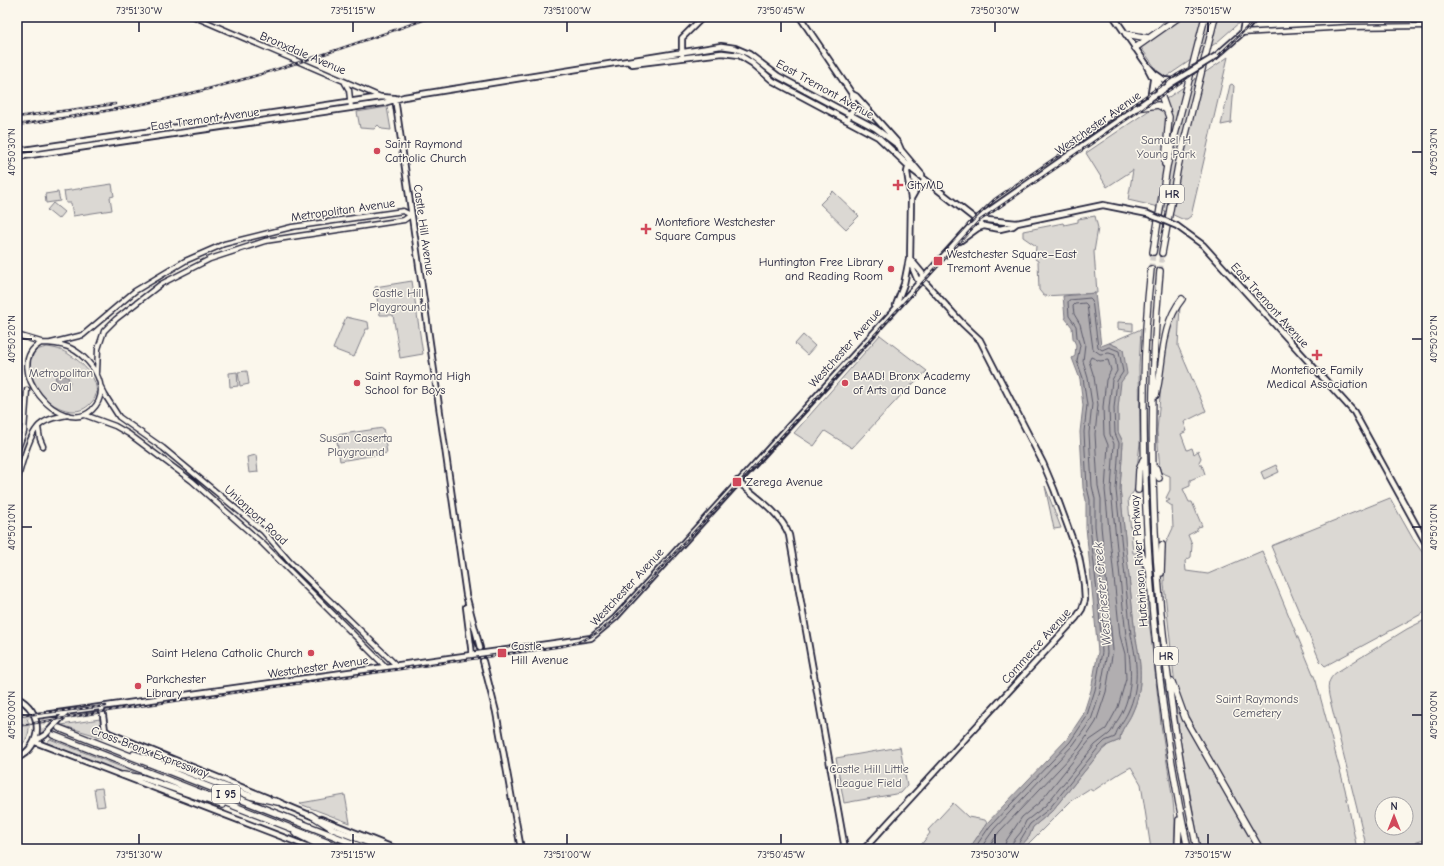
<svg xmlns="http://www.w3.org/2000/svg" width="1444" height="866" viewBox="0 0 1444 866" font-family="'Comic Neue',sans-serif">
<rect width="100%" height="100%" fill="#fbf7ec"/>
<filter id="ink" filterUnits="userSpaceOnUse"><feTurbulence type="fractalNoise" baseFrequency=".025" numOctaves="2"/><feDisplacementMap in="SourceGraphic" scale="8" xChannelSelector="R" yChannelSelector="G"/><feConvolveMatrix kernelMatrix="1 2 1 2 8 2 1 2 1" color-interpolation-filters="sRGB"/></filter>
<g filter="url(#ink)">
<!-- green -->
<path fill="#dbd8d3" stroke="#7e7d87" fill-rule="evenodd" d="M 1168,17 L 1242,17 L 1241,21 L 1216,43 L 1163,79 L 1140,46 Z
M 1228,57 L 1191,216 L 1187,219 L 1182,219 L 1154,206 L 1128,200 L 1133,170 L 1107,187 L 1086,153 Z
M 1232,84 L 1234,86 L 1231,123 L 1221,125 L 1230,85 Z
M 387,107 L 391,130 L 382,129 L 378,125 L 374,129 L 360,128 L 357,112 Z
M 112,184 L 114,196 L 110,197 L 112,210 L 73,216 L 71,203 L 66,203 L 64,191 Z
M 833,191 L 859,216 L 846,229 L 820,204 Z
M 58,192 L 60,201 L 46,203 L 45,194 Z
M 53,203 L 64,212 L 58,219 L 47,210 Z
M 1095,216 L 1098,228 L 1094,252 L 1097,293 L 1044,296 L 1039,290 L 1038,261 L 1035,259 L 1036,246 L 1023,237 L 1023,231 L 1063,223 L 1064,225 L 1078,222 L 1078,219 Z
M 412,281 L 423,354 L 400,358 L 393,315 L 380,315 L 375,287 Z
M 1180,305 L 1178,346 L 1206,411 L 1184,422 L 1187,431 L 1181,434 L 1187,450 L 1192,448 L 1194,454 L 1198,451 L 1201,458 L 1199,462 L 1200,465 L 1202,465 L 1205,474 L 1190,480 L 1190,486 L 1183,489 L 1189,502 L 1192,502 L 1202,526 L 1198,527 L 1196,531 L 1188,535 L 1192,545 L 1191,557 L 1185,561 L 1186,571 L 1208,574 L 1262,551 L 1316,681 L 1345,789 L 1357,849 L 1263,849 L 1185,715 L 1175,686 L 1164,584 L 1165,545 L 1173,528 L 1172,506 L 1166,502 L 1170,500 L 1166,498 L 1170,490 L 1170,476 L 1160,472 L 1157,431 L 1162,373 L 1168,329 Z
M 346,317 L 368,322 L 369,329 L 366,329 L 354,357 L 333,349 Z
M 1118,322 L 1133,323 L 1133,331 L 1118,329 Z
M 1141,329 L 1139,367 L 1140,443 L 1135,486 L 1134,491 L 1128,499 L 1133,553 L 1140,553 L 1145,584 L 1161,725 L 1173,801 L 1175,821 L 1174,849 L 1151,849 L 1141,784 L 1131,767 C 1117,774 1107,782 1093,791 L 1089,789 L 1072,800 L 1023,849 L 1018,849 L 1029,837 L 1033,827 L 1052,811 L 1101,751 L 1108,745 L 1120,740 C 1120,729 1128,723 1132,713 C 1144,688 1141,661 1135,635 L 1120,489 L 1123,442 L 1118,432 L 1118,408 L 1123,349 L 1109,343 Z
M 803,335 L 815,346 L 807,355 L 795,344 Z
M 880,335 L 927,371 L 904,392 L 852,448 L 825,431 L 814,446 L 794,433 Z
M 47,347 C 55,348 63,350 70,355 C 84,363 108,388 90,404 C 85,409 80,411 73,411 C 41,410 0,356 47,347 Z
M 247,371 L 249,384 L 240,386 L 238,372 Z
M 237,372 L 238,386 L 230,387 L 229,373 Z
M 383,428 L 387,453 L 340,461 L 336,435 Z
M 256,455 L 258,472 L 249,473 L 247,457 Z
M 1276,465 L 1279,472 L 1264,479 L 1261,472 Z
M 1045,486 L 1061,528 L 1054,529 Z
M 1390,498 L 1413,539 L 1427,559 L 1427,611 L 1325,666 L 1320,661 L 1271,546 Z
M 1427,619 L 1427,839 L 1395,849 L 1367,849 L 1330,700 C 1327,688 1327,679 1337,672 L 1407,629 ZM 1382,804 L 1406,804 L 1406,828 L 1382,828 Z
M 1175,699 L 1258,849 L 1200,849 L 1181,745 Z
M 17,707 C 33,717 33,738 17,749 Z
M 100,719 L 102,731 L 105,736 L 104,738 L 61,725 Z
M 50,739 L 142,775 L 118,771 L 47,743 Z
M 900,747 L 907,786 L 901,793 L 844,803 L 836,758 Z
M 102,788 L 105,806 L 97,807 L 94,789 Z
M 345,795 L 350,823 L 300,804 L 301,803 Z
M 953,803 L 968,817 L 985,820 L 987,823 L 969,849 L 918,849 L 930,833 L 928,830 Z"/>
<!-- water -->
<path fill="#b1aeb0" stroke="#787681" d="M 1095,293 L 1101,346 L 1109,343 L 1123,349 L 1127,374 L 1121,382 L 1118,408 L 1118,432 L 1123,442 L 1120,489 L 1135,635 C 1141,661 1144,688 1132,713 C 1128,723 1120,729 1120,740 L 1108,745 L 1101,751 L 1052,811 L 1033,827 L 1029,837 L 1018,849 L 969,849 L 987,823 L 1067,739 L 1083,715 L 1091,690 L 1098,652 L 1086,527 L 1086,500 L 1083,488 L 1080,432 L 1083,406 L 1080,379 L 1072,358 L 1075,356 L 1076,345 L 1073,338 L 1072,327 L 1065,318 L 1063,296 Z
M 58,373 L 68,377 L 70,382 L 69,385 L 63,386 L 56,380 L 55,375 Z"/>
<g fill="none" stroke-linecap="round" stroke-linejoin="round">
<!-- shore -->
<path stroke="#5b5a6a" stroke-width="1" d="M 974,849 L 990,826 L 1070,742 L 1086,718 L 1095,690 L 1102,652 L 1099,610 L 1090,527 L 1090,500 L 1087,487 L 1084,432 L 1087,405 L 1083,378 L 1077,361 L 1080,345 L 1077,337 L 1076,326 L 1069,316 L 1068,302 L 1069,300 L 1090,298 L 1092,300 L 1098,347 L 1102,350 L 1109,347 L 1119,351 L 1123,372 L 1117,381 L 1114,408 L 1115,433 L 1119,443 L 1116,490 L 1131,635 C 1137,660 1140,687 1128,712 C 1124,721 1117,728 1115,737 L 1105,741 L 1098,748 L 1049,809 L 1030,824 L 1015,849
M 980,849 L 994,829 L 1073,745 L 1091,720 L 1100,692 L 1107,653 L 1104,609 L 1095,526 L 1095,499 L 1092,486 L 1089,433 L 1092,404 L 1088,378 L 1083,361 L 1085,344 L 1080,324 L 1074,314 L 1073,306 L 1075,304 L 1085,303 L 1087,305 L 1093,349 L 1100,354 L 1109,353 L 1115,355 L 1117,371 L 1112,380 L 1109,408 L 1110,434 L 1114,444 L 1111,490 L 1126,636 C 1132,666 1135,697 1115,724 C 1113,727 1112,732 1109,734 C 1104,738 1100,741 1095,745 L 1045,806 L 1026,821 L 1021,832 L 1012,843 L 1010,849
M 987,849 L 999,832 L 1079,748 L 1096,722 L 1106,692 L 1113,650 L 1101,526 L 1101,499 L 1098,486 L 1095,434 L 1098,405 L 1094,377 L 1089,361 L 1091,357 L 1100,361 L 1108,360 L 1111,370 L 1106,380 L 1103,407 L 1104,435 L 1108,445 L 1105,490 L 1120,636 L 1125,654 L 1126,679 L 1118,707 L 1106,729 L 1090,740 L 1040,802 L 1022,817 L 1006,841 L 1004,849"/>
<!-- secondary-tunnel -->
<path stroke="#d0ccc9" stroke-width="4.5" stroke-dasharray="4.5 2" stroke-linecap="butt" d="M 480,648 L 483,661"/>
<!-- motorway-tunnel -->
<path stroke="#d0ccc9" stroke-width="5.5" stroke-dasharray="5.5 3" stroke-linecap="butt" d="M 1151,269 L 1153,252
M 1160,271 L 1162,253
M 17,712 L 57,727
M 17,721 L 50,734"/>
<defs>
<path id="tertiary" d="M 195,17 L 381,97
M 1242,33 L 1349,27 L 1427,26
M 345,83 L 349,90 L 351,108
M 17,335 L 41,342
M 41,343 C 50,343 60,344 68,347 C 90,356 114,389 92,410 C 61,438 0,366 41,343 Z
M 51,343 L 83,335 L 135,291 L 185,261 L 224,244 L 292,227 L 403,211 L 411,215 L 404,220 L 265,241 L 210,259 L 161,284 L 116,319 L 104,331 L 98,349 L 97,372
M 100,385 L 105,395 L 119,417 L 163,448 L 263,531 L 290,562 L 397,666
M 85,415 L 115,426 L 129,434 L 192,481 L 263,544 L 386,667
M 38,427 L 40,439 L 43,446
M 17,451 L 24,432 L 27,390
M 17,481 C 21,467 28,438 37,428 C 44,419 57,417 68,415"/>
<path id="secondary" d="M 800,17 L 852,94 L 856,96 L 898,143 L 901,150 L 922,175
M 1114,17 L 1147,65 L 1155,74 L 1163,90
M 1242,33 L 1245,17
M 682,54 L 682,38 L 703,17
M 1216,56 L 1242,33 L 1256,17
M 629,62 L 632,64 L 722,53 L 739,55 L 752,63 L 773,81 L 878,137 L 914,171 L 984,226 L 1000,229 L 1013,226 L 1017,223
M 1147,67 L 1160,92
M 1157,75 L 1164,80 L 1175,81
M 395,98 L 466,595 L 480,648
M 1150,99 L 1153,80
M 849,117 L 854,107 L 852,94
M 17,151 L 381,97 L 394,98
M 17,157 L 384,103 L 404,97 L 721,46 L 735,48 L 749,54 L 778,76 L 875,128 L 899,146
M 909,164 L 907,172 L 911,199 L 910,262 L 917,279 L 922,279
M 912,197 L 917,188 L 925,180
M 977,219 L 1017,223 L 1103,205 L 1148,214
M 1177,226 L 1203,245 L 1354,412 L 1427,545
M 960,241 L 978,228 L 984,226
M 912,261 L 922,273 L 922,279
M 896,305 L 904,284 L 909,259
M 737,481 C 755,496 781,513 789,535 L 845,849
M 466,607 L 472,655
M 483,661 L 496,712 L 521,849
M 17,698 C 43,710 44,746 17,758
M 102,708 L 105,730 L 109,733 L 268,798
M 36,716 L 591,638 L 615,618 L 977,219 L 1175,81
M 35,741 L 45,735 L 66,713
M 35,742 L 314,849
M 276,801 L 314,817
M 321,819 L 396,849
M 864,849 L 1076,618 L 1082,609 L 1085,600 L 1084,584 L 1079,557 L 1054,489 L 1043,463 L 980,340 L 962,323 L 922,279"/>
<path id="motorway" d="M 1126,34 L 1148,38
M 1135,48 L 1179,17
M 1160,92 L 1169,117 L 1165,164
M 1136,108 L 1158,105 L 1167,110
M 1153,252 L 1167,166 L 1205,17
M 1162,253 L 1178,166 L 1215,17
M 1151,269 C 1142,349 1143,428 1146,508 C 1151,622 1164,737 1188,849
M 1160,271 C 1142,461 1157,662 1197,849
M 1156,395 C 1164,363 1160,326 1182,299
M 1156,468 L 1159,478
M 1138,490 L 1139,470 L 1143,460
M 1140,550 L 1148,569
M 1161,573 L 1162,545
M 1172,682 L 1185,718 L 1260,849
M 59,728 L 367,849
M 53,735 L 344,849
M 134,754 L 182,770 L 250,796 L 278,802
M 123,775 L 143,778 L 222,805
M 311,815 L 333,829 L 385,849
M 295,833 L 327,849
M 1178,849 L 1179,820"/>
</defs>
<!-- tertiary casing -->
<use href="#tertiary" stroke="#22223b" stroke-width="7"/>
<!-- secondary casing -->
<use href="#secondary" stroke="#22223b" stroke-width="8"/>
<!-- motorway casing -->
<use href="#motorway" stroke="#22223b" stroke-width="8"/>
<!-- tertiary -->
<use href="#tertiary" stroke="#fbf7ec" stroke-width="4"/>
<!-- secondary -->
<use href="#secondary" stroke="#fbf7ec" stroke-width="4.5"/>
<!-- motorway -->
<use href="#motorway" stroke="#fbf7ec" stroke-width="5.5"/>
<defs>
<path id="rail" d="M 17,117 L 115,104
M 17,125 C 80,116 143,106 204,90 C 282,70 357,43 432,17
M 968,225 L 995,199 L 1178,74 L 1204,60
M 17,716 L 106,706
M 17,726 L 125,708 L 563,646 C 584,642 601,633 616,617 L 979,221 L 1216,58 L 1258,17"/>
</defs>
<!-- rail casing -->
<use href="#rail" stroke="#22223b" stroke-width="2.5"/>
<!-- rail -->
<use href="#rail" stroke="#fbf7ec" stroke-width="1" stroke-dasharray="3" stroke-linecap="butt"/>
<defs>
<path id="secondary-bridge" d="M 1175,81 L 1216,56
M 1148,214 L 1177,226"/>
</defs>
<!-- secondary-bridge casing -->
<use href="#secondary-bridge" stroke="#22223b" stroke-width="8" stroke-linecap="butt"/>
<!-- secondary-bridge -->
<use href="#secondary-bridge" stroke="#fbf7ec" stroke-width="4.5"/>
</g>
</g>
<!-- ticks -->
<path fill="none" stroke="#22223b" stroke-width="1.5" d="M 139,22 L 139,32M 353,22 L 353,32M 567,22 L 567,32M 781,22 L 781,32M 995,22 L 995,32M 1208,22 L 1208,32M 22,152 L 32,152M 1412,152 L 1422,152M 22,339 L 32,339M 1412,339 L 1422,339M 22,527 L 32,527M 1412,527 L 1422,527M 22,715 L 32,715M 1412,715 L 1422,715M 139,834 L 139,844M 353,834 L 353,844M 567,834 L 567,844M 781,834 L 781,844M 995,834 L 995,844M 1208,834 L 1208,844"/>
<!-- markers -->
<g fill="#d1495b" stroke="#fbf7ec" stroke-width="1.5">
<circle cx="377" cy="151" r="4"/>
<path d="M896 179h4v4h4v4h-4v4h-4v-4h-4v-4h4z"/>
<path d="M644 223h4v4h4v4h-4v4h-4v-4h-4v-4h4z"/>
<rect x="933" y="256" width="10" height="10" rx="2"/>
<circle cx="891" cy="269" r="4"/>
<path d="M1315 349h4v4h4v4h-4v4h-4v-4h-4v-4h4z"/>
<circle cx="357" cy="383" r="4"/>
<circle cx="845" cy="383" r="4"/>
<rect x="732" y="477" width="10" height="10" rx="2"/>
<circle cx="311" cy="653" r="4"/>
<rect x="497" y="648" width="10" height="10" rx="2"/>
<circle cx="138" cy="686" r="4"/>
</g>
<g text-anchor="middle" dominant-baseline="central" stroke-width="3" stroke-linejoin="round" paint-order="stroke">
<!-- shield labels -->
<g fill="#fbf7ec" stroke="#636270" stroke-width="1">
<rect x="1160" y="185" width="24" height="18" rx="3"/>
<rect x="1154" y="647" width="24" height="18" rx="3"/>
<rect x="212" y="785" width="28" height="18" rx="3"/>
</g>
<g font-size="11" font-weight="bold" fill="#22223b">
<text x="1172" y="194">HR</text>
<text x="1166" y="656">HR</text>
<text x="226" y="794">I 95</text>
</g>
<!-- street labels -->
<g font-size="12" fill="#22223b" stroke="#fbf7ec">
<text transform="translate(303 53) rotate(23)">Bronxdale Avenue</text>
<text transform="translate(825 89) rotate(29)">East Tremont Avenue</text>
<text transform="translate(205 119) rotate(-8)">East Tremont Avenue</text>
<text transform="translate(1098 123) rotate(-35)">Westchester Avenue</text>
<text transform="translate(343 210) rotate(-8)">Metropolitan Avenue</text>
<text transform="translate(424 230) rotate(82)">Castle Hill Avenue</text>
<text transform="translate(1270 305) rotate(48)">East Tremont Avenue</text>
<text transform="translate(845 348) rotate(-48)">Westchester Avenue</text>
<text transform="translate(256 515) rotate(43)">Unionport Road</text>
<text transform="translate(1139 561) rotate(-94)">Hutchinson River Parkway</text>
<text transform="translate(627 587) rotate(-47)">Westchester Avenue</text>
<text transform="translate(1036 646) rotate(-48)">Commerce Avenue</text>
<text transform="translate(318 667) rotate(-8)">Westchester Avenue</text>
<text transform="translate(150 752) rotate(21)">Cross Bronx Expressway</text>
</g>
<!-- park labels -->
<g font-size="12" fill="#505061" stroke="#fbf7ec">
<text x="1166" y="140">Samuel H<tspan x="1166" dy="14">Young Park</tspan></text>
<text x="398" y="293">Castle Hill<tspan x="398" dy="14">Playground</tspan></text>
<text x="61" y="373">Metropolitan<tspan x="61" dy="14">Oval</tspan></text>
<text x="356" y="438">Susan Caserta<tspan x="356" dy="14">Playground</tspan></text>
<text x="1257" y="699">Saint Raymonds<tspan x="1257" dy="14">Cemetery</tspan></text>
<text x="869" y="769">Castle Hill Little<tspan x="869" dy="14">League Field</tspan></text>
</g>
<!-- poi labels -->
<g font-size="12" fill="#22223b" stroke="#fbf7ec" text-anchor="start">
<text x="385" y="144">Saint Raymond<tspan x="385" dy="14">Catholic Church</tspan></text>
<text x="907" y="185">CityMD</text>
<text x="655" y="222">Montefiore Westchester<tspan x="655" dy="14">Square Campus</tspan></text>
<text x="947" y="254">Westchester Square–East<tspan x="947" dy="14">Tremont Avenue</tspan></text>
<text x="883" y="262" text-anchor="end">Huntington Free Library<tspan x="883" dy="14">and Reading Room</tspan></text>
<text x="1317" y="370" text-anchor="middle">Montefiore Family<tspan x="1317" dy="14">Medical Association</tspan></text>
<text x="365" y="376">Saint Raymond High<tspan x="365" dy="14">School for Boys</tspan></text>
<text x="853" y="376">BAAD! Bronx Academy<tspan x="853" dy="14">of Arts and Dance</tspan></text>
<text x="746" y="482">Zerega Avenue</text>
<text x="511" y="646">Castle<tspan x="511" dy="14">Hill Avenue</tspan></text>
<text x="303" y="653" text-anchor="end">Saint Helena Catholic Church</text>
<text x="146" y="679">Parkchester<tspan x="146" dy="14">Library</tspan></text>
</g>
<!-- water labels -->
<g font-size="13" font-style="italic" fill="#545364" stroke="#fbf7ec">
<text transform="translate(1102 594) rotate(-95)">Westchester Creek</text>
</g>
</g>
<!-- margin -->
<rect width="1444" height="866" fill="none" stroke="#fbf7ec" stroke-width="44"/>
<!-- north arrow -->
<g transform="translate(1394 816)"><circle r="19" fill="#fbf7ec" stroke="#a4a2a5"/>
<path d="M0-3L7 15L0 10L-7 15Z" fill="#d1495b"/>
<text y="-6" font-size="11" font-weight="bold" text-anchor="middle" fill="#22223b">N</text>
</g>
<rect x="22" y="22" width="1400" height="822" fill="none" stroke="#22223b" stroke-width="1.5"/>
<g font-size="10" text-anchor="middle" fill="#22223b">
<text x="139" y="14">73°51'30"W</text>
<text x="353" y="14">73°51'15"W</text>
<text x="567" y="14">73°51'00"W</text>
<text x="781" y="14">73°50'45"W</text>
<text x="995" y="14">73°50'30"W</text>
<text x="1208" y="14">73°50'15"W</text>
<text transform="translate(11 152) rotate(-90)" y="4">40°50'30"N</text>
<text transform="translate(1433 152) rotate(-90)" y="4">40°50'30"N</text>
<text transform="translate(11 339) rotate(-90)" y="4">40°50'20"N</text>
<text transform="translate(1433 339) rotate(-90)" y="4">40°50'20"N</text>
<text transform="translate(11 527) rotate(-90)" y="4">40°50'10"N</text>
<text transform="translate(1433 527) rotate(-90)" y="4">40°50'10"N</text>
<text transform="translate(11 715) rotate(-90)" y="4">40°50'00"N</text>
<text transform="translate(1433 715) rotate(-90)" y="4">40°50'00"N</text>
<text x="139" y="858">73°51'30"W</text>
<text x="353" y="858">73°51'15"W</text>
<text x="567" y="858">73°51'00"W</text>
<text x="781" y="858">73°50'45"W</text>
<text x="995" y="858">73°50'30"W</text>
<text x="1208" y="858">73°50'15"W</text>
</g>
</svg>
